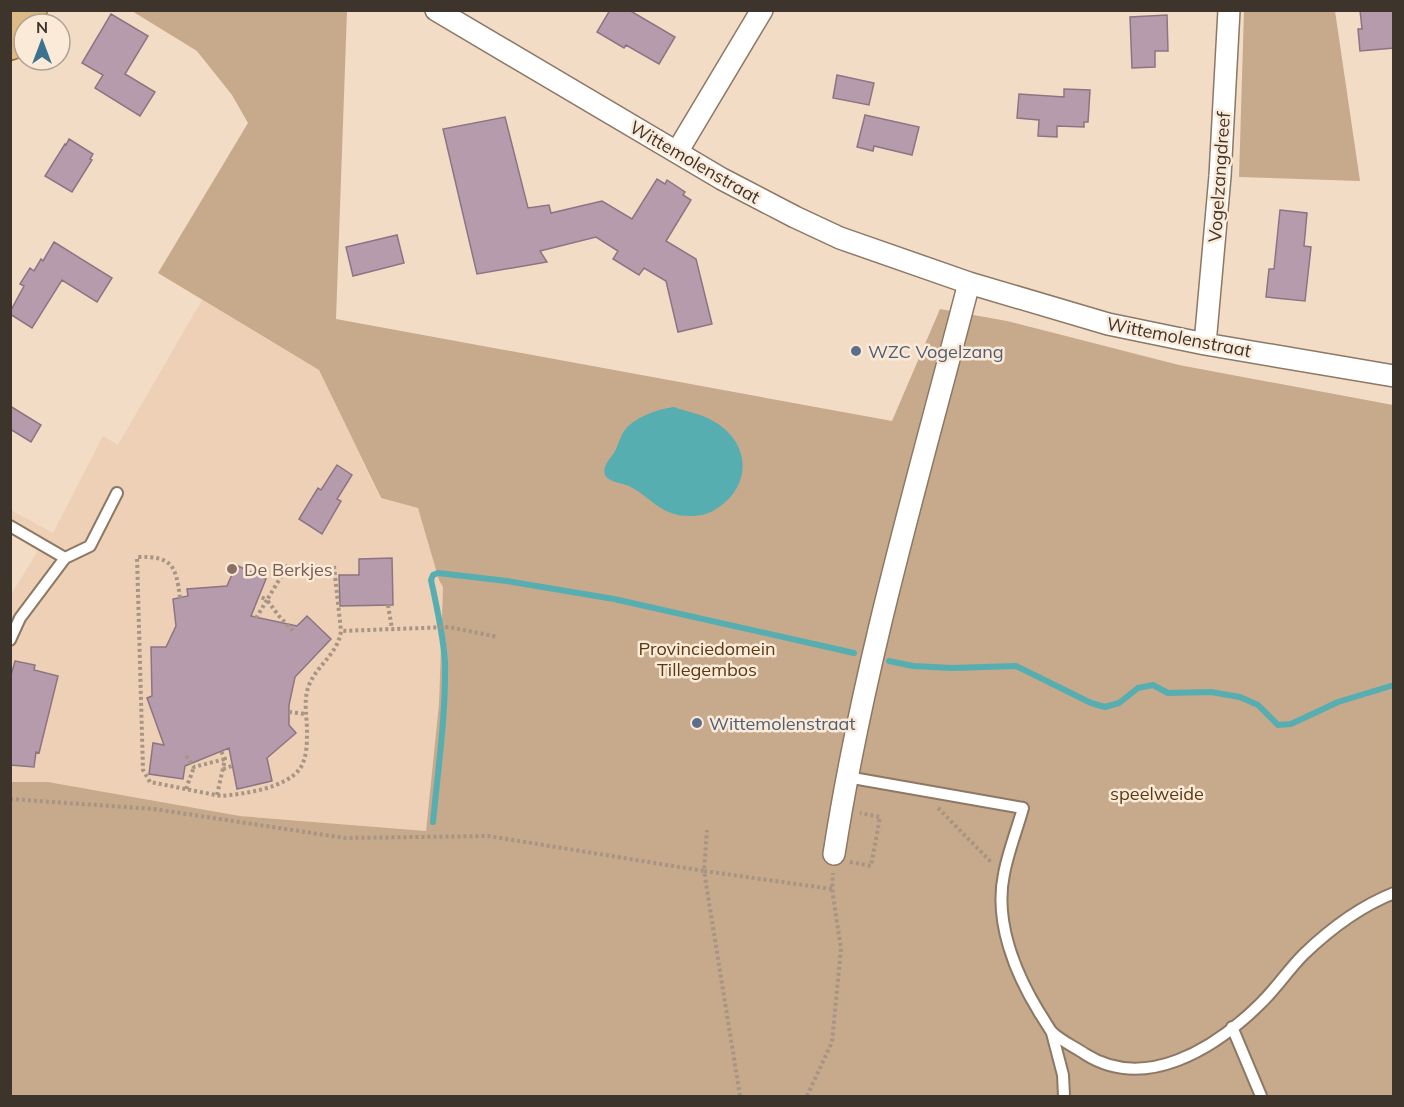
<svg xmlns="http://www.w3.org/2000/svg" width="1404" height="1107" viewBox="0 0 1404 1107" font-family="Mulish,sans-serif">
<rect width="100%" height="100%" fill="#f2dcc6"/>
<!-- built -->
<path fill="#edd0b5" d="M 202,300 L 319,370 L 380,498 L 418,508 L 443,587 L 439,704 L 426,831 L 240,816 L 48,782 L 11,782 L 10,596 L 38,551 L 11,534 L 11,510 L 53,533 L 103,436 L 118,445 Z"/>
<!-- green -->
<path fill="#c7a98b" d="M 132,11 L 347,11 L 336,319 L 892,421 L 940,309 L 1007,321 L 1179,365 L 1393,405 L 1393,1096 L 11,1096 L 10,782 L 48,782 L 240,816 L 426,831 L 439,704 L 443,587 L 439,580 L 418,508 L 381,498 L 319,370 L 158,273 L 248,123 L 232,95 L 197,51 Z
M 1244,11 L 1335,11 L 1360,181 L 1239,177 Z"/>
<!-- water -->
<path fill="#57aeb1" d="M 674,407 C 687,412 702,414 713,421 C 751,442 753,486 716,509 C 707,515 699,516 689,516 C 661,516 652,498 629,486 C 622,483 608,482 605,475 C 602,464 611,459 615,451 C 619,444 620,436 625,430 C 635,417 658,409 674,407 Z"/>
<g fill="none" stroke-linecap="round" stroke-linejoin="round">
<!-- stream -->
<path stroke="#57aeb1" stroke-width="6" d="M 889,661 L 913,666 L 952,668 L 1016,666 L 1091,703 L 1105,707 L 1119,703 L 1138,688 L 1153,685 L 1168,693 L 1211,692 L 1240,697 L 1258,705 L 1278,725 L 1291,724 L 1338,702 L 1394,685
M 433,822 C 438,769 446,715 445,662 C 443,634 437,607 431,580 L 433,575 L 438,573 L 507,581 L 614,599 L 854,653"/>
</g>
<!-- building -->
<path fill="#b69bac" stroke="#8d7483" stroke-width="1.5" d="M 610,10 L 629,10 L 675,37 L 659,64 L 626,45 L 624,48 L 597,32 Z
M 1360,10 L 1394,10 L 1394,48 L 1360,51 L 1358,29 L 1362,29 Z
M 111,14 L 148,36 L 125,74 L 155,92 L 140,116 L 95,88 L 103,75 L 82,63 Z
M 1167,15 L 1168,51 L 1155,51 L 1155,67 L 1132,68 L 1130,17 Z
M 837,75 L 874,83 L 869,105 L 833,98 Z
M 1064,89 L 1090,90 L 1088,122 L 1084,122 L 1084,127 L 1057,126 L 1057,137 L 1038,136 L 1039,120 L 1017,118 L 1019,94 L 1064,97 Z
M 865,115 L 919,127 L 912,155 L 874,146 L 873,151 L 857,147 Z
M 505,117 L 528,208 L 549,205 L 551,213 L 602,201 L 632,219 L 657,179 L 665,184 L 667,180 L 685,192 L 683,195 L 691,200 L 666,241 L 696,259 L 712,324 L 678,332 L 666,281 L 644,268 L 639,275 L 613,259 L 618,251 L 596,237 L 540,251 L 547,262 L 477,274 L 443,129 Z
M 69,139 L 93,154 L 90,159 L 92,160 L 72,192 L 45,176 L 65,144 L 66,145 Z
M 1280,210 L 1307,213 L 1304,246 L 1311,247 L 1305,301 L 1266,297 L 1269,269 L 1274,269 Z
M 397,235 L 404,263 L 353,276 L 346,247 Z
M 54,242 L 112,278 L 97,302 L 62,280 L 32,328 L 10,314 L 10,312 L 24,286 L 20,284 L 30,268 L 34,271 L 41,259 L 43,261 Z
M 10,406 L 41,425 L 31,442 L 10,429 Z
M 337,465 L 352,475 L 337,499 L 341,501 L 322,534 L 299,519 L 318,488 L 321,490 Z
M 392,558 L 393,605 L 340,606 L 339,575 L 359,575 L 359,559 Z
M 236,565 L 266,579 L 251,616 L 297,626 L 307,616 L 331,639 L 295,677 L 289,705 L 289,725 L 296,733 L 267,758 L 272,781 L 237,789 L 229,748 L 185,766 L 183,779 L 149,774 L 153,743 L 164,745 L 147,698 L 152,696 L 151,647 L 166,647 L 176,626 L 173,599 L 188,596 L 187,589 L 227,586 Z
M 15,661 L 35,665 L 34,670 L 58,676 L 39,753 L 36,752 L 34,767 L 10,765 L 10,679 Z"/>
<g fill="none" stroke-linecap="round" stroke-linejoin="round">
<defs>
<path id="lane" d="M 10,526 L 65,558 L 90,546 L 117,493
M 10,640 L 20,618 L 65,558
M 847,777 L 1023,808 C 1017,830 1008,852 1004,874 C 994,921 1015,973 1039,1012 C 1043,1018 1047,1025 1051,1031 C 1059,1040 1075,1047 1085,1054 C 1145,1092 1214,1049 1259,1005 C 1275,990 1288,970 1304,954 C 1329,930 1361,906 1394,893
M 1232,1027 L 1261,1096
M 1052,1033 L 1063,1075 L 1064,1096"/>
<path id="street" d="M 436,10 L 722,179 L 795,217 L 840,238 L 969,283 L 1108,324 L 1205,344 L 1394,376
M 677,152 L 762,10
M 1205,344 L 1220,176 L 1229,10
M 834,854 C 864,661 920,472 969,283"/>
<path id="primary" d="M 10,43 L 30,10"/>
</defs>
<!-- lane casing -->
<use href="#lane" stroke="#8c7864" stroke-width="14"/>
<!-- street casing -->
<use href="#street" stroke="#8c7864" stroke-width="24"/>
<!-- primary casing -->
<use href="#primary" stroke="#976e32" stroke-width="36"/>
<!-- path -->
<path stroke="#a69585" stroke-width="4" stroke-dasharray="3 3" stroke-linecap="butt" d="M 288,565 L 267,600 L 279,616 L 293,631
M 334,566 L 341,631
M 180,598 C 176,565 172,556 137,557 L 143,770 L 150,782 L 221,796 C 244,794 288,788 301,767 C 307,756 307,743 307,731 C 307,715 303,700 309,685 C 317,665 338,654 341,631 L 449,627 L 498,637
M 388,605 L 392,629
M 256,618 L 267,600 L 259,596
M 289,712 L 306,714
M 186,756 L 194,767 L 225,759
M 223,769 L 232,766
M 186,789 L 194,767
M 217,795 L 225,759 L 221,751
M 10,799 L 154,809 L 345,838 L 488,836 L 704,871 L 707,830
M 938,808 L 992,863
M 850,862 L 871,866 L 880,817 L 860,813
M 740,1096 L 704,871 L 832,889
M 807,1096 L 832,1042 L 841,949 L 832,889 L 833,873"/>
<!-- lane -->
<use href="#lane" stroke="#fff" stroke-width="10"/>
<!-- street -->
<use href="#street" stroke="#fff" stroke-width="21"/>
<!-- primary -->
<use href="#primary" stroke="#debb86" stroke-width="33"/>
</g>
<!-- markers -->
<g fill="#5c6f8a" stroke="#fcead8" stroke-width="2">
<circle cx="856" cy="351" r="6"/>
<circle cx="697" cy="723" r="6"/>
</g>
<circle fill="#8d6e63" stroke="#fcead8" stroke-width="2" cx="232" cy="569" r="6"/>
<g text-anchor="middle" dominant-baseline="central" stroke-width="5" stroke-linejoin="round" paint-order="stroke">
<!-- street labels -->
<g font-size="18" fill="#3d342c" stroke="#fcead8">
<text transform="translate(695 162) rotate(30)">Wittemolenstraat</text>
<text transform="translate(1219 177) rotate(-86)">Vogelzangdreef</text>
<text transform="translate(1179 337) rotate(11)">Wittemolenstraat</text>
</g>
<!-- service labels -->
<g font-size="18" fill="#4e5e75" stroke="#fcead8" text-anchor="start">
<text x="868" y="351">WZC Vogelzang</text>
<text x="709" y="723">Wittemolenstraat</text>
</g>
<!-- education labels -->
<g font-size="18" fill="#785e54" stroke="#fcead8" text-anchor="start">
<text x="244" y="569">De Berkjes</text>
</g>
<!-- park labels -->
<g font-size="18" fill="#5a3915" stroke="#fcead8">
<text x="707" y="648">Provinciedomein<tspan x="707" dy="21">Tillegembos</tspan></text>
<text x="1157" y="793">speelweide</text>
</g>
</g>
<!-- border -->
<rect width="1404" height="1107" fill="none" stroke="#3d342c" stroke-width="24"/>
<!-- north arrow -->
<g transform="translate(42 42)"><circle r="28" fill="#fcead8" stroke="#b0a193" stroke-width="1.5"/>
<path d="M0-4.5L10 22L0 15L-10 22Z" fill="#3b728d"/>
<text y="-9" font-size="16" font-weight="bold" text-anchor="middle" fill="#3d342c">N</text>
</g>
</svg>
